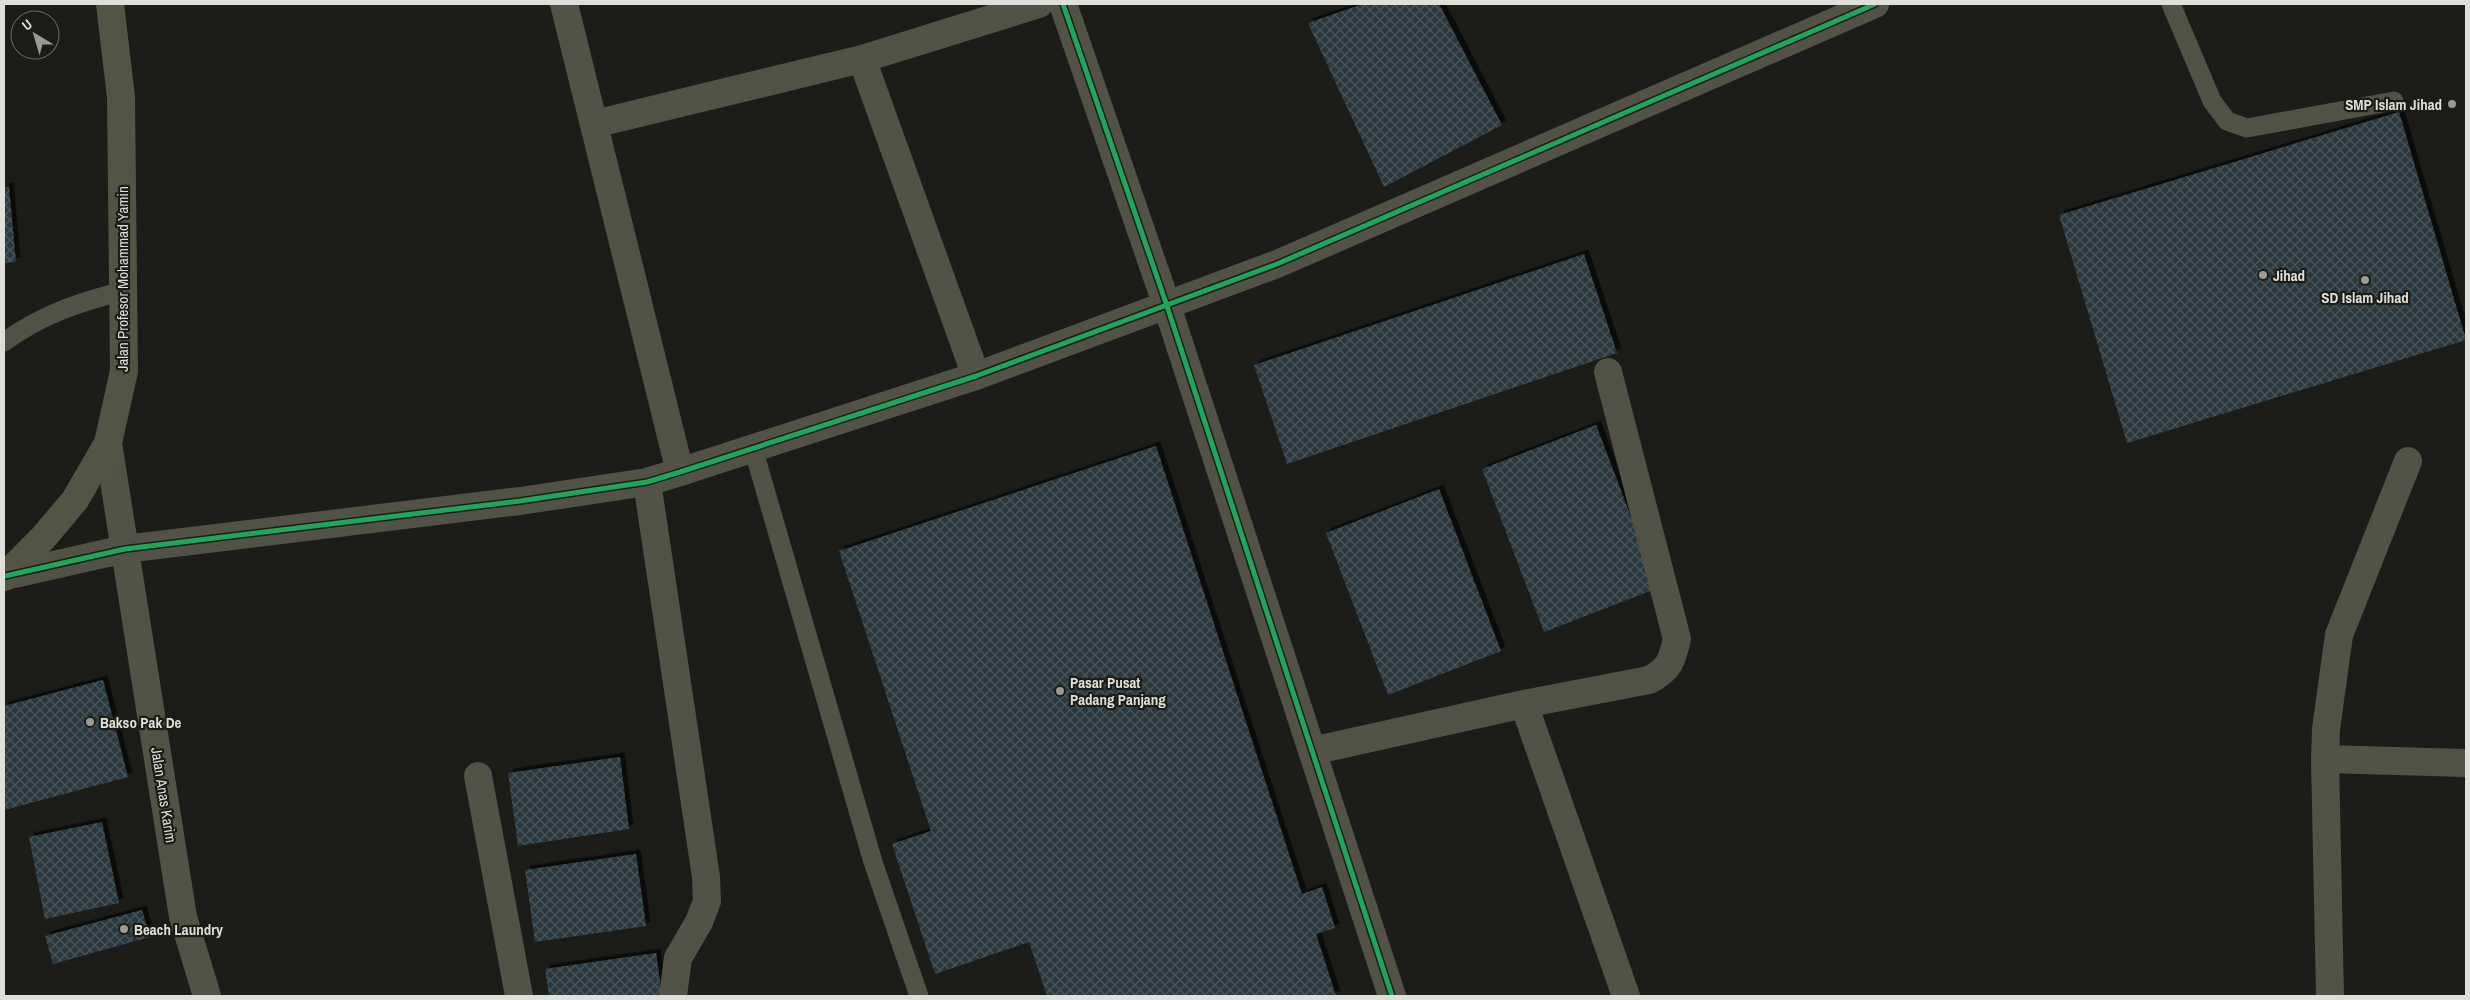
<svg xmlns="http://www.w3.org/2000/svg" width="2470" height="1000" viewBox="0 0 2470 1000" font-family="'Archivo Narrow',sans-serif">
<defs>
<pattern id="building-cross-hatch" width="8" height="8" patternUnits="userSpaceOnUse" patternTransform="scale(1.25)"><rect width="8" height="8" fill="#2c3941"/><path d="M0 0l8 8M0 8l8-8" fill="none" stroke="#4a555c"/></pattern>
<filter id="shadow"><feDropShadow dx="4.5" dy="-4.5" stdDeviation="0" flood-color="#0009"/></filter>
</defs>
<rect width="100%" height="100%" fill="#1c1c18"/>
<!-- building -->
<path fill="url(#building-cross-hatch)" filter="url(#shadow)" d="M 1363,4 L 1439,4 L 1502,125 L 1384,187 L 1308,23 Z
M 2399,112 L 2466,340 L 2127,443 L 2059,215 Z
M 9,187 L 16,262 L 4,263 L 4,188 Z
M 1584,254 L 1617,353 L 1287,464 L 1254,365 Z
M 1596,425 L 1658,588 L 1544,632 L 1482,469 Z
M 1156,446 L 1302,894 L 1322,887 L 1335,928 L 1316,934 L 1336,996 L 1047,996 L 1029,942 L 935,974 L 892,844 L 931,831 L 839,551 Z
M 1439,489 L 1501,651 L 1388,695 L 1326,533 Z
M 103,680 L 128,777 L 4,810 L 4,706 Z
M 620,757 L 629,829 L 518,846 L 508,773 Z
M 102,822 L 119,903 L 45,919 L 29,837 Z
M 636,854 L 646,926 L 535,942 L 525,870 Z
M 142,910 L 150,937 L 53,964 L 45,936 Z
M 656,953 L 662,996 L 549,996 L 545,969 Z"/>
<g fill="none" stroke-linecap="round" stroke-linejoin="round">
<!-- service -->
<path stroke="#525247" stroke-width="19" d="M 2171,4 L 2212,101 L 2227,121 L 2247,128 L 2394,101
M 4,342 C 43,314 77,303 123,291
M 753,448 L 873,862 L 919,996"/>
<!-- minor -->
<path stroke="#525247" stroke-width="28" d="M 564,4 L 680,472
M 1063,4 L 1167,306 L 1392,996
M 862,59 L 976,376
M 594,124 L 862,59 L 1039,4
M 108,443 L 183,917 L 207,996
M 647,482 L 706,877 L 707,901 L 699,922 L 678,958 L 673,996
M 5,576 L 125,549 L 520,501 L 647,482 L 680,472 L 976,376 L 1277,264 L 1875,4
M 1524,704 L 1626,996
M 1312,751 L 1524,704 L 1649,680 C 1670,669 1672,660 1677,639 L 1608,372
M 2325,759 L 2466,763
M 478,776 L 519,996
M 2330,996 L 2325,759 L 2326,729 L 2339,635 L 2408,461"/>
<!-- trunk -->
<path stroke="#535443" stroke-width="28" d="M 4,577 L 43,538 L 75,500 L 108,443 L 124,371 L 121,97 L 110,4"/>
<defs>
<path id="cycleway" d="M 1063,4 L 1167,306 L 1392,996
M 5,576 L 125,549 L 520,501 L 647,482 L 680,472 L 976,376 L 1277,264 L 1875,4"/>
</defs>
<!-- cycleway casing -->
<use href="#cycleway" stroke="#1d1d17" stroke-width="8"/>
<!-- cycleway -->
<use href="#cycleway" stroke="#20a55d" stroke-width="5"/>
</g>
<!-- markers -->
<g fill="#9b9b96" stroke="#1d1d17" stroke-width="2">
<circle cx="2452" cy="104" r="5"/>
<circle cx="2263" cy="275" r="5"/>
<circle cx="2365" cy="280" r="5"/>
<circle cx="1060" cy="691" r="5"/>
<circle cx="90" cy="722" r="5"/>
<circle cx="124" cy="929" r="5"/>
</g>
<g text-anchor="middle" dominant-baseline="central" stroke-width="4.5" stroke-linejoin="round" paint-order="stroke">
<!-- poi labels -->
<g font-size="15" font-weight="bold" fill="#dfdfda" stroke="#1d1d17" text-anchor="start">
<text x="2442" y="104" text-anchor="end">SMP Islam Jihad</text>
<text x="2273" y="275">Jihad</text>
<text x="2365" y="297" text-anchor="middle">SD Islam Jihad</text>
<text x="1070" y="682">Pasar Pusat<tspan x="1070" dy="17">Padang Panjang</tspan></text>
<text x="100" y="722">Bakso Pak De</text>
<text x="134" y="929">Beach Laundry</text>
</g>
<!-- street labels -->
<g font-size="15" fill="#dfdfda" stroke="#1d1d17">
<text transform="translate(122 279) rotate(-90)">Jalan Profesor Mohammad Yamin</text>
<text transform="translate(164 795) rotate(81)">Jalan Anas Karim</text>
</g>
</g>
<!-- border -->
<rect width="2470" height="1000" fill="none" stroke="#dfdfda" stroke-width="10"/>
<!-- north arrow -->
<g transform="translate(35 35) rotate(322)"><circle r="24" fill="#1d1d17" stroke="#6b6b65"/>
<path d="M0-4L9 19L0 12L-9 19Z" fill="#9b9b96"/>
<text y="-8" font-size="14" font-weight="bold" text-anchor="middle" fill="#dfdfda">U</text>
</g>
</svg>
